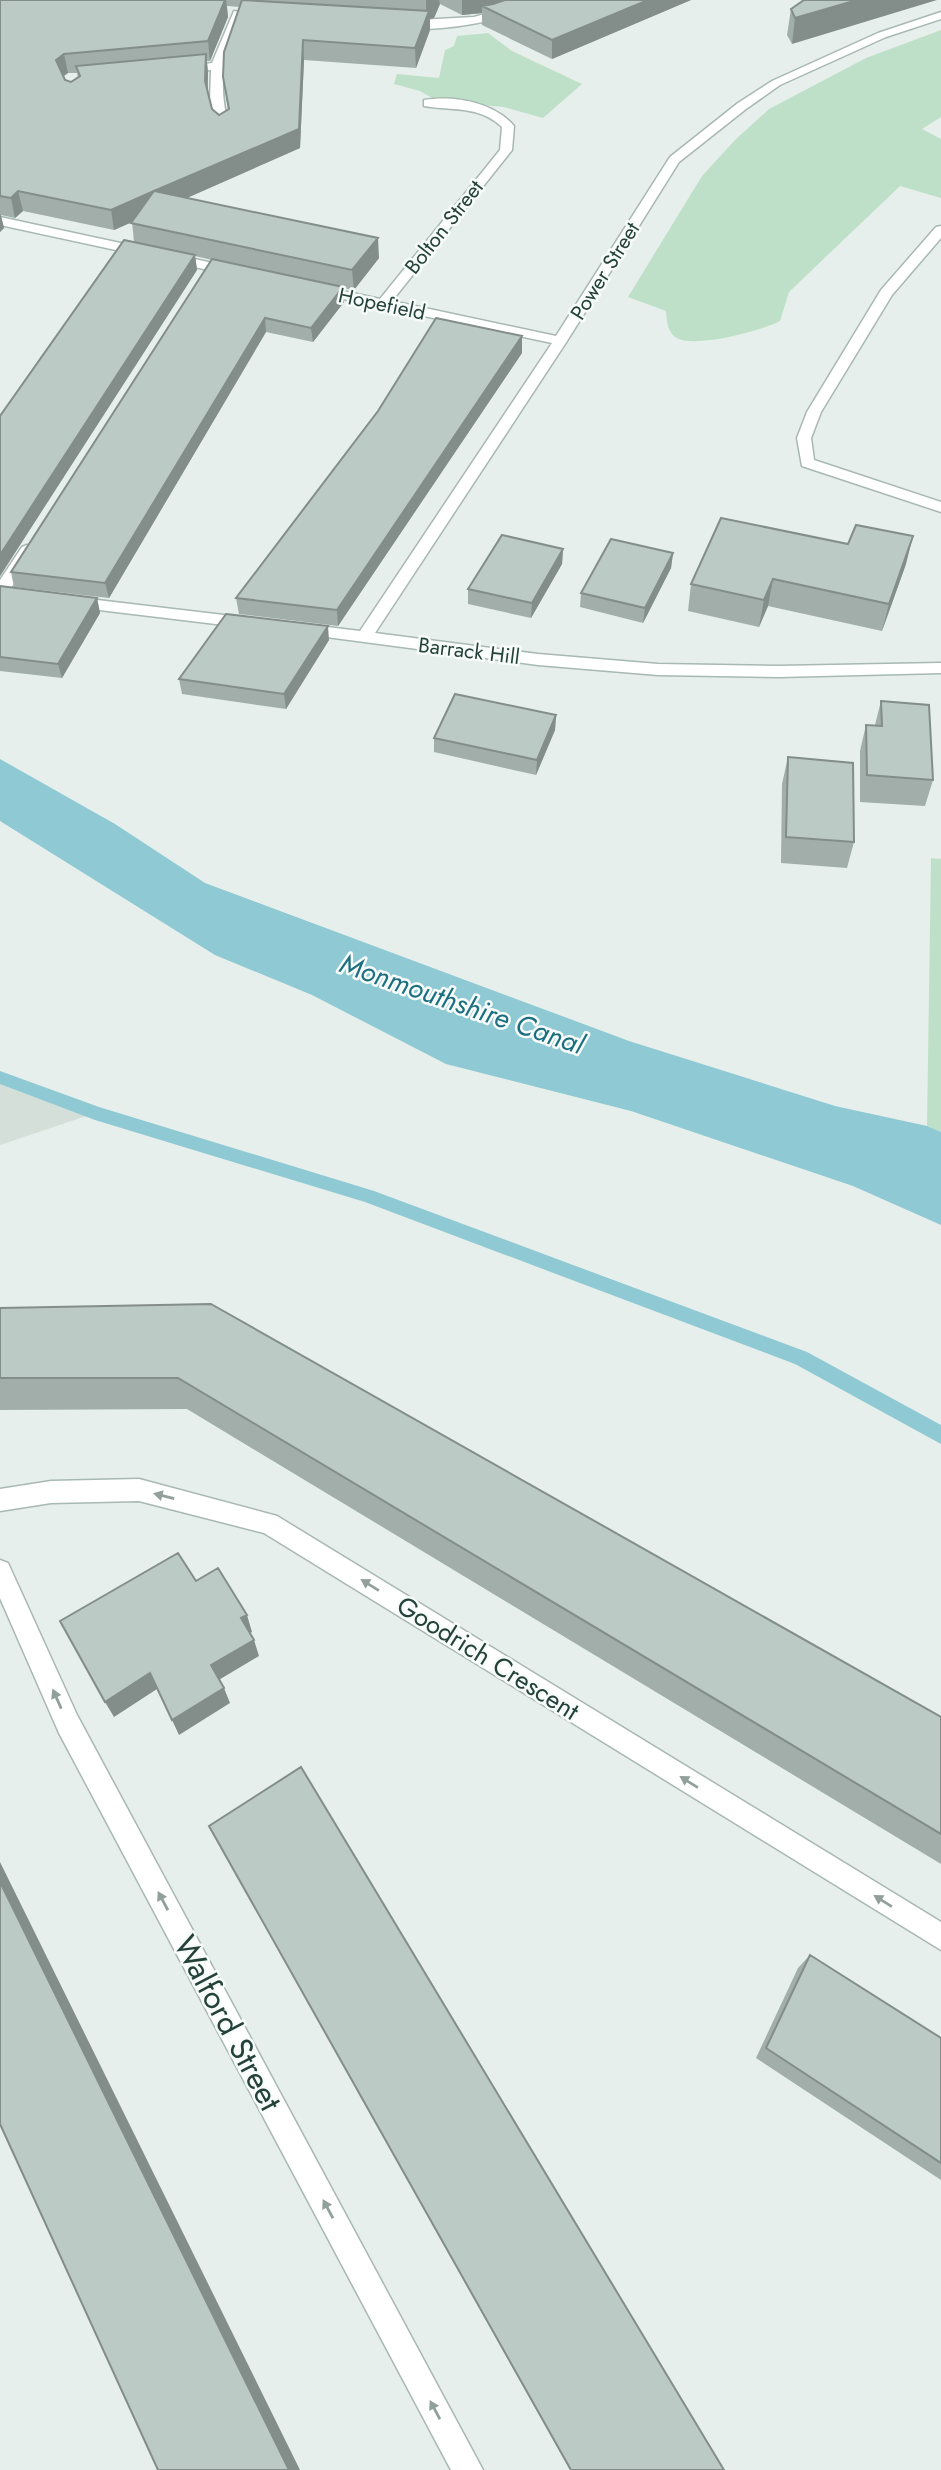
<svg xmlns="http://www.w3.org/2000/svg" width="941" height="2470" viewBox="0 0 941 2470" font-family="Jost,sans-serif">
<rect width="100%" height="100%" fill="#e6efeb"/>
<!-- built -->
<path fill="#d4dfda" d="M 0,1077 L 95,1113 L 0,1145 Z"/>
<!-- green -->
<path fill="#bfe0c8" d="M 941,30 L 941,117 L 922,129 L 941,139 L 941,198 L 900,186 L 789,292 L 780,321 C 761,331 699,347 679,339 C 667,334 667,321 666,311 L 628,297 L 702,176 L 735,140 L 769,109 L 866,58 Z
M 488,33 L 512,51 L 582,84 L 543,118 L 504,107 L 437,101 L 420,91 L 394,84 L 397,74 L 439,78 L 445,50 L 454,46 L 457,36 Z
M 931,858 L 941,859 L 941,1132 L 927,1126 Z"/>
<!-- water -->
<path fill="#8ec9d4" d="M 0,759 L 115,824 L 205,883 L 629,1041 L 835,1106 L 927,1126 L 941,1132 L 941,1225 L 853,1186 L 631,1111 L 446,1064 L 312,995 L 215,955 L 0,821 Z"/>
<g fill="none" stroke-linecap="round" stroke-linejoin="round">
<!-- stream -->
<path fill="#8ec9d4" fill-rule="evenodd" d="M 0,1071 L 99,1107 L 374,1191 L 807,1352 L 941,1425 L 941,1444 L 795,1364 L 365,1202 L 95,1120 L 0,1084 Z"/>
<defs>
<path id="minor" d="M 534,0 L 550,0 C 529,17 415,39 394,24 L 400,21 L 474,17 Z
M 234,11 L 244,13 C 225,61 216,75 229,128 L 223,132 L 217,128 L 210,100 L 211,70 L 180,73 L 174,70 L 180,67 L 212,63 Z
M 941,12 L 941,19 L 886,37 L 780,85 L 746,109 L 679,162 L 567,341 L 375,633 L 538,654 L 658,664 L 779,666 L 941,663 L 941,673 L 779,677 L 658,675 L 538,665 L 296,633 L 294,629 L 296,625 L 302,624 L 360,631 L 552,343 L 315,293 L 308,289 L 315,285 L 380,299 L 500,150 L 502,127 C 479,105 452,111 424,106 L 424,100 C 453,95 494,102 514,126 L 512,150 L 392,301 L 556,336 L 670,157 L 738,103 L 772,81 L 878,33 Z
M 0,217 L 236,268 L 243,272 L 236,276 L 0,225 Z
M 941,226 L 941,238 L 892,295 L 821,412 L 811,438 L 814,460 L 941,502 L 941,512 L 802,466 L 797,438 L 807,412 L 881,290 L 936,227 Z
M 27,545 L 35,550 L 6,596 L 0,597 L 0,580 L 22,547 Z
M 72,597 L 249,618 L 257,623 L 249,628 L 66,606 L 64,602 L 66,598 Z
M 139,1479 L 277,1516 L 941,1922 L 941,1950 L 264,1533 L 139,1501 L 51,1503 L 0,1511 L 0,1489 L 51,1481 Z
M 0,1560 L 8,1563 L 77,1715 L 483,2470 L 451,2470 L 59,1733 L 0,1598 Z"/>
</defs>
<!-- minor casing -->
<use href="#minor" stroke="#a8b8b2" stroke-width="3"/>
<!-- minor -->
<use href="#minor" fill="#fff" fill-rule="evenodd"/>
</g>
<!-- wall -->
<path fill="#a1aea9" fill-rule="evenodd" d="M 0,0 L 691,0 L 552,59 L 482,25 L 482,13 L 462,15 L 440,4 L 434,18 L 430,19 L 430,30 L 416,68 L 304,60 L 300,148 L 187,198 L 379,258 L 354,290 L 343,288 L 344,302 L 313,342 L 266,332 L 109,598 L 14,587 L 11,572 L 212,260 L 195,256 L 197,270 L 0,576 L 0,416 L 134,242 L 132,222 L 114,230 L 23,211 L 15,218 L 1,215 L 4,228 L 0,232 ZM 227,6 L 240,7 L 223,77 L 228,110 L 219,115 L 212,109 L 208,91 L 208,73 L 207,61 L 210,61 L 228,17 ZM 68,73 L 77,73 L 78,78 L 71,82 L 65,80 L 64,76 Z
M 804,0 L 792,44 L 787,35 L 791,9 Z
M 522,353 L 338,626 L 239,614 L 236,598 Z
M 563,549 L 562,564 L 531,618 L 468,604 L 468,589 Z
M 673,553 L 671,568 L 643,623 L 580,607 L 581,593 Z
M 906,564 L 882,631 L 768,606 L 759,627 L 688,611 L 691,584 Z
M 0,586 L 97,598 L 100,613 L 62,678 L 0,671 Z
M 329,640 L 286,709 L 182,694 L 179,679 Z
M 881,701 L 933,780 L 925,806 L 860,802 L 860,751 L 866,725 L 875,725 Z
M 556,715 L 555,730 L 536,775 L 434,752 L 434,738 Z
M 788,757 L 854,842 L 847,868 L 781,863 L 782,784 Z
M 211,1304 L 941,1717 L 941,1864 L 187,1409 L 0,1410 L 0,1308 Z
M 209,1826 L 724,2470 L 570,2470 Z
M 810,1955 L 941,2038 L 941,2180 L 756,2058 L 798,1968 Z"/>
<!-- shaded-wall -->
<path fill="#838d89" d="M 225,0 L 226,0 L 228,17 L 210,61 L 208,41 Z
M 426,0 L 439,0 L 440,4 L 434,18 L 430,19 L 430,30 L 416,68 L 415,48 L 426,19 Z
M 462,0 L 525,0 L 482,6 L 482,13 L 462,15 Z
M 648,0 L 691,0 L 552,59 L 552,40 Z
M 857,0 L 937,0 L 792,44 L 795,18 Z
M 303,40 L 304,60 L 300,148 L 157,211 L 154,191 Z
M 64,54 L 68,73 L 59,79 L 56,60 Z
M 206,54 L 208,73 L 207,101 L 205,81 Z
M 18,191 L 23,211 L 15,218 L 11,198 Z
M 154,191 L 157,211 L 114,230 L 111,210 Z
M 0,213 L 4,228 L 0,232 Z
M 378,238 L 379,258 L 354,290 L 352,270 Z
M 195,255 L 197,270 L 0,576 L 0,555 Z
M 343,287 L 344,302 L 313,342 L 311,328 Z
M 265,318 L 266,332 L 109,598 L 105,583 Z
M 522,336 L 522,353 L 338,626 L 337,610 Z
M 913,536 L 906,564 L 882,631 L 889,604 Z
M 563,549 L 562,564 L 531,618 L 532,603 Z
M 673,553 L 671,568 L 643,623 L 645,608 Z
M 773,579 L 768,606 L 759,627 L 764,600 Z
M 97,598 L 100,613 L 62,678 L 58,664 Z
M 328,626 L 329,640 L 286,709 L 284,694 Z
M 556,715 L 555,730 L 536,775 L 537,760 Z
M 247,1615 L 252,1632 L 247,1635 L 241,1618 Z
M 254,1640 L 259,1656 L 217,1681 L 211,1665 Z
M 150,1673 L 157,1689 L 114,1717 L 105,1702 Z
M 224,1688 L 230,1703 L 179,1735 L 172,1720 Z
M 0,1862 L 300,2470 L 289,2470 L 0,1882 Z"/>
<!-- building -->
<path fill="#bbcac4" stroke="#838d89" stroke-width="2" d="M 0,0 L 225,0 L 208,41 L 64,54 L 56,60 L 65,80 L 71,82 L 80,76 L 76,66 L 206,54 L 205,81 L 212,109 L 219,115 L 229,109 L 223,77 L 224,52 L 242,0 L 429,11 L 415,48 L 303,40 L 299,129 L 154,191 L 378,238 L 352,270 L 131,223 L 154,191 L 111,210 L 18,191 L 11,198 L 0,196 Z
M 505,0 L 648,0 L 552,40 L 482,6 L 493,4 Z
M 804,0 L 857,0 L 795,18 L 791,9 Z
M 124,240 L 195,255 L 0,555 L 0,416 Z
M 212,259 L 343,287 L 311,328 L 265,318 L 105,583 L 11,572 Z
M 436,318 L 522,336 L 337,610 L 236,598 L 378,411 Z
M 721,518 L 848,544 L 856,525 L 913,536 L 889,604 L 773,579 L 764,600 L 691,584 Z
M 502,535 L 563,549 L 532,603 L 468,589 Z
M 611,539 L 673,553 L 645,608 L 581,593 Z
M 0,586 L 97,598 L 58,664 L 0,657 Z
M 226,614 L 328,626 L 284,694 L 179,679 Z
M 455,694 L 556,715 L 537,760 L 434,738 Z
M 881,701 L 929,705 L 933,780 L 867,775 L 866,725 L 882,726 Z
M 788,757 L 853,763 L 854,842 L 786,837 Z
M 211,1304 L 941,1717 L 941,1834 L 178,1378 L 0,1378 L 0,1308 Z
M 178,1553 L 196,1581 L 218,1568 L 247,1615 L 241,1618 L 254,1640 L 211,1665 L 224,1688 L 172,1720 L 150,1673 L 105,1702 L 60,1621 Z
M 301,1767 L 724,2470 L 571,2470 L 209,1826 Z
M 0,1882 L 289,2470 L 158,2470 L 0,2124 Z
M 810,1955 L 941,2038 L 941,2163 L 766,2048 Z"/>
<!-- one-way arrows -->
<defs><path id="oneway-solid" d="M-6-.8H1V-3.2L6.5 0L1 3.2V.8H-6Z" transform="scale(1.75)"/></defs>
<g fill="#92a09c">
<use href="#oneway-solid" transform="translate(164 1496) rotate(-166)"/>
<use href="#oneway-solid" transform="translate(370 1585) rotate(-148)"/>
<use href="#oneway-solid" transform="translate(57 1699) rotate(-114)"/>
<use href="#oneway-solid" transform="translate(689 1782) rotate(-148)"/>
<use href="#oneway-solid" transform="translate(163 1901) rotate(-118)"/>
<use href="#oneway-solid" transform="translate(883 1901) rotate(-148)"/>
<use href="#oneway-solid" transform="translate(328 2209) rotate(-118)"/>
<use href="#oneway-solid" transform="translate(435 2410) rotate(-118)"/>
</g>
<g text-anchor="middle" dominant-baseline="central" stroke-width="5" stroke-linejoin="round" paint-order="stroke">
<!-- far-street labels -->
<g font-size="21" fill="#24423a" stroke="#f7fbf9">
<text transform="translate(444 227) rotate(-52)">Bolton Street</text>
<text transform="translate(605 271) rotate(-58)">Power Street</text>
<text transform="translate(382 304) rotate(12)">Hopefield</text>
<text transform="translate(469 651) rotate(7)">Barrack Hill</text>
</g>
<!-- street labels -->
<g font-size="26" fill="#24423a" stroke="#f7fbf9">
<text transform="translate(488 1658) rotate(32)">Goodrich Crescent</text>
</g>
<!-- water labels -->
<g font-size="28" font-style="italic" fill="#1c6f80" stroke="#f7fbf9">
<text transform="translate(462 1004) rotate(19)">Monmouthshire Canal</text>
</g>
<!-- near-street labels -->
<g font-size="32" fill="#24423a" stroke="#f7fbf9">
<text transform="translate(228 2023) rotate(62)">Walford Street</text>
</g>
</g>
</svg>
